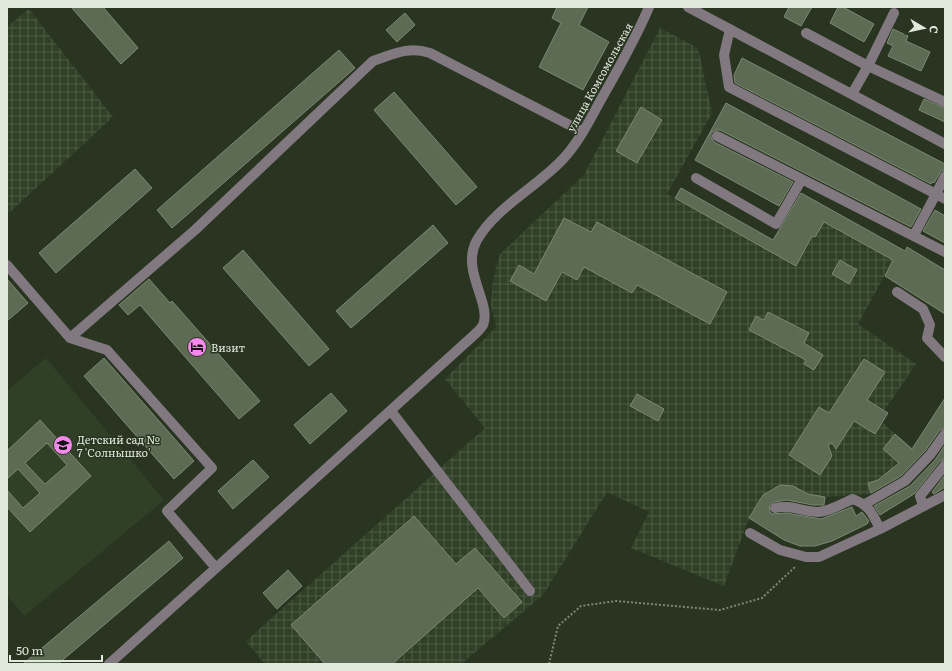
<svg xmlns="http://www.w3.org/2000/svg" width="952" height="671" viewBox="0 0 952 671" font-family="Literata,serif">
<defs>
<pattern id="industrial-grid" width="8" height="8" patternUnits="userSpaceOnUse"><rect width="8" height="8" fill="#304026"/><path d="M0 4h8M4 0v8" fill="none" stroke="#4e5c45"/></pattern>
</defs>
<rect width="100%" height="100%" fill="#293521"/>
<!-- built -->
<path fill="#304026" d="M 46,358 L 164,500 L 24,616 L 7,595 L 7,391 Z"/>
<!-- industrial -->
<path fill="url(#industrial-grid)" d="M 29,9 L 113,117 L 10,212 L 7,211 L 7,27 Z
M 660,28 L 698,48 L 712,113 L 667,194 L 775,254 L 792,223 L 815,237 L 824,222 L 893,260 L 858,324 L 916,364 L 884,411 L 888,413 L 882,422 L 895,434 L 883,449 L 899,463 L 878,480 L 868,483 L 872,494 L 825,497 L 811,495 L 793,486 L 780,485 L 771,489 L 763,495 L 749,518 L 724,586 L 631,548 L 649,512 L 607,492 L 543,595 L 461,664 L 265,664 L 246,641 L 485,428 L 445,379 L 496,327 L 491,305 L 493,279 L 500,254 L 584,175 Z"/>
<!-- building -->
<path fill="#5d6a54" stroke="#7b8972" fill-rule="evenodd" d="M 71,7 L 103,7 L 138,48 L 121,64 Z
M 557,7 L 588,7 L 579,25 L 609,42 L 583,90 L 539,67 L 561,23 L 552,18 Z
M 789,7 L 812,7 L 801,26 L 784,17 Z
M 838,7 L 843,7 L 874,24 L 864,42 L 830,23 Z
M 405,13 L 415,25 L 397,42 L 386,30 Z
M 893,29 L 908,36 L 906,41 L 930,52 L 921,71 L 888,56 L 893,46 L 887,43 Z
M 339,50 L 355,68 L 172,228 L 157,210 Z
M 742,58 L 945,164 L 945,170 L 941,171 L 934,183 L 933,182 L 931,184 L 735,83 L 734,75 Z
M 394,92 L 477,187 L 456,205 L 374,110 Z
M 924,99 L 945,108 L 945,122 L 919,110 Z
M 726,103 L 921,209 L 911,227 L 720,130 L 716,130 L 711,133 L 711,137 L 714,142 L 793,182 L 779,206 L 695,160 Z
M 641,107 L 662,120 L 637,163 L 616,151 Z
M 135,169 L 152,188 L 56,273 L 39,253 Z
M 681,188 L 773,240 L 801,193 L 905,251 L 907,247 L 945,270 L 945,314 L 885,276 L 893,260 L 824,222 L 815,237 L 812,236 L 796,266 L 675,198 Z
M 935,210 L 945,216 L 945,243 L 923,231 Z
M 564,218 L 591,232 L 597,222 L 727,292 L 710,324 L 637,285 L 632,293 L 584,267 L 577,280 L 562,272 L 546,301 L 510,281 L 519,265 L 534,274 Z
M 433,225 L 448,243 L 351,328 L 336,311 Z
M 243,250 L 329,349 L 309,366 L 223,268 Z
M 840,260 L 857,270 L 849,284 L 832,274 Z
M 7,279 L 28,303 L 7,321 Z
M 149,279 L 170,303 L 172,301 L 260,401 L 239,419 L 140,305 L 128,315 L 119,305 Z
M 768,312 L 809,333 L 804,343 L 823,355 L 814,370 L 804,364 L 806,360 L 749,330 L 756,316 L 764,320 Z
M 104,358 L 194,461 L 174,479 L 84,376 Z
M 864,359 L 885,372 L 867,400 L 888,413 L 875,434 L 854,421 L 836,449 L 832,443 L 828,445 L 832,456 L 820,475 L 789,455 L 819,407 L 829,413 Z
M 331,393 L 347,411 L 310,444 L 294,425 Z
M 637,394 L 664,409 L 658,421 L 630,406 Z
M 945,398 L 945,428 L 940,430 L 925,451 L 901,476 L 871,493 L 868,483 L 878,480 L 899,463 L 883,449 L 895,434 L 912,449 Z
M 40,420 L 91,476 L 30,532 L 7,507 L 7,490 L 23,508 L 40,493 L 18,469 L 7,479 L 7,451 ZM 47,443 L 67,465 L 45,484 L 25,463 Z
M 945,445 L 945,459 L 940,461 L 914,494 L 880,515 L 874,506 L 910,486 L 935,460 Z
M 253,460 L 269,477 L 233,509 L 218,491 Z
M 945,475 L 945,487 L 934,494 L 932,492 Z
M 780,485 L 793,486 L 808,494 L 825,497 L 824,505 L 813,505 L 787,500 L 774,502 L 769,506 L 770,512 L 772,514 L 786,513 L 821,519 L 852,507 L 856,516 L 862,512 L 869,521 L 867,524 L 832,541 L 815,546 L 800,546 L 784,540 L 749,518 L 763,495 Z
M 414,516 L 456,564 L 475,548 L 522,602 L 504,618 L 478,588 L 392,664 L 325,664 L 291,625 Z
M 169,541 L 183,558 L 58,664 L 23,664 Z
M 288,570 L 302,586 L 277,609 L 263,593 Z"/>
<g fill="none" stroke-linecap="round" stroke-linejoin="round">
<!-- path -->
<path stroke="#7d8877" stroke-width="2" stroke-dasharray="2 2" stroke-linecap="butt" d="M 549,664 L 558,626 L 581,606 L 616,601 L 720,610 L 762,598 L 796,566"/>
<!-- minor -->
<path stroke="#817880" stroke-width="10" d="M 688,7 L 945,144
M 730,29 L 724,55 L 729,87 L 936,194 L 945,176
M 806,33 L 868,66 L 945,102
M 852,94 L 868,66 L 894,13
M 717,136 L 945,252
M 696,178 L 776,224 L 802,179
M 914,235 L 936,194 L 945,199
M 7,265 L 70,338 L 195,230 L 373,61 C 394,54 408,46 430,53 L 583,132
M 897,292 L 923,309 L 930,325 L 927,338 L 945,357
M 70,338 L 107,350 L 212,468 L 167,511 L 216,568 L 473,336 C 476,333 481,329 483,325 C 492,303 460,270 477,240 C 496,207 537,187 563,159 C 580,141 591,117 603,96 C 620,66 636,38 649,7
M 391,411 L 530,591
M 865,504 L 905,481 L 930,455 L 945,434
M 923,506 L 920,496 L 945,465
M 775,508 C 790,504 803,512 818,512 C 829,512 843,503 853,499 C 870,506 872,513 880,529
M 750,533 L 780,550 L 806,557 L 819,557 L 880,529 L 945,495
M 109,664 L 216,568"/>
</g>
<!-- icons -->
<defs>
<symbol id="hotel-disc" viewBox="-11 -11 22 22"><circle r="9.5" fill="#f689ed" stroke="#293521"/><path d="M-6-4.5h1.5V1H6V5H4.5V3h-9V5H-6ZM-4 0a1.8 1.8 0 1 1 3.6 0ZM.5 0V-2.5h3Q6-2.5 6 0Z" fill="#111"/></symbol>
<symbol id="school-disc" viewBox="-11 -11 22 22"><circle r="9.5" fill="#f689ed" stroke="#293521"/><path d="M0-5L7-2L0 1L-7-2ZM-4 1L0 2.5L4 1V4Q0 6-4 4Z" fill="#111"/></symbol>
</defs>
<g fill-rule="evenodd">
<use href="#hotel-disc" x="186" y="336" width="22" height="22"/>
<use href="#school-disc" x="52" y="434" width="22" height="22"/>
</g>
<g text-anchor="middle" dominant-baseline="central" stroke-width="3" stroke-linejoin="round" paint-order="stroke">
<!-- street labels -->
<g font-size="11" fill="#e0e9dc" stroke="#293521">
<text transform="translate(599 77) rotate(-61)">улица Комсомольская</text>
</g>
<!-- poi labels -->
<g font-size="11" fill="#e0e9dc" stroke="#293521" text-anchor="start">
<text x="211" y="347">Визит</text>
<text x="77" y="439">Детский сад №<tspan x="77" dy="13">7 'Солнышко'</tspan></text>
</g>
</g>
<!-- border -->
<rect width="952" height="671" fill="none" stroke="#e0e9dc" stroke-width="16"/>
<!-- north arrow -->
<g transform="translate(924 28) rotate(99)" stroke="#293521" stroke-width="3" paint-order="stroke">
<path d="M0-3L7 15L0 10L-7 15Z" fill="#e0e9dc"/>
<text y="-6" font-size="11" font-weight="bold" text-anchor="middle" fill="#e0e9dc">С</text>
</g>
<!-- scale -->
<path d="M10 655v6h92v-6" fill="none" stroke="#e0e9dc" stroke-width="2"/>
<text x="16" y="655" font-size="12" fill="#e0e9dc" stroke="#293521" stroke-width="3" paint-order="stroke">50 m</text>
</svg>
